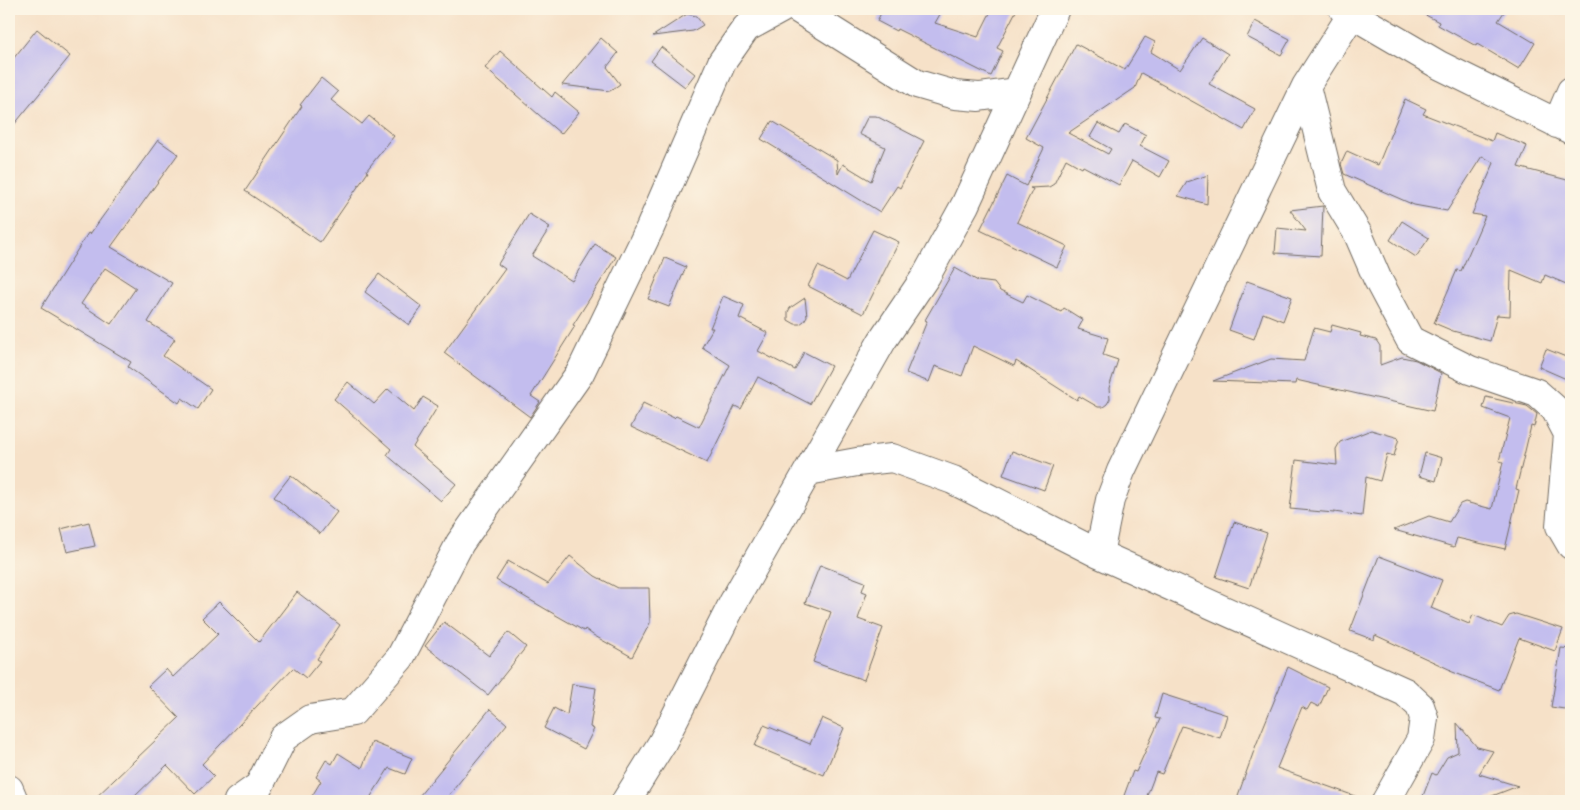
<svg xmlns="http://www.w3.org/2000/svg" width="1580" height="810" viewBox="0 0 1580 810" font-family="Vollkorn,serif">
<rect width="100%" height="100%" fill="#fcf5e5"/>
<filter id="ink" filterUnits="userSpaceOnUse"><feTurbulence type="fractalNoise" baseFrequency=".02" numOctaves="2"/><feDisplacementMap in="SourceGraphic" scale="10" xChannelSelector="R" yChannelSelector="G"/><feConvolveMatrix kernelMatrix="1 2 1 2 8 2 1 2 1" color-interpolation-filters="sRGB"/></filter>
<filter id="wash" filterUnits="userSpaceOnUse"><feTurbulence type="fractalNoise" baseFrequency=".0096" numOctaves="4" result="noise"/><feDisplacementMap in="SourceGraphic" scale="20" xChannelSelector="R" yChannelSelector="G"/><feGaussianBlur stdDeviation="1.12" result="paint"/><feColorMatrix in="noise" values="0 0 0 0 0 0 0 0 0 0 0 0 0 0 0 0 0 1.4 0 .05"/><feComposite in="paint" operator="in"/></filter>
<g filter="url(#wash)">
<rect width="100%" height="100%" fill="#f6e1c8"/>
<g id="blocks">
<!-- building -->
<path fill="#c3bdee" fill-rule="evenodd" d="M 883,9 L 943,9 L 935,23 L 978,37 L 992,9 L 1017,9 L 997,48 L 1003,51 L 991,76 L 897,29 L 896,31 L 877,21 Z
M 1414,9 L 1506,9 L 1498,21 L 1535,43 L 1519,69 L 1477,44 L 1476,46 L 1438,25 L 1439,22 Z
M 687,14 L 696,16 L 703,25 L 693,31 L 653,36 Z
M 1255,21 L 1290,39 L 1281,55 L 1247,37 Z
M 37,29 L 70,56 L 9,131 L 9,64 Z
M 1145,37 L 1155,42 L 1151,52 L 1180,70 L 1202,38 L 1228,54 L 1209,84 L 1255,109 L 1244,130 L 1141,73 L 1135,88 L 1068,133 L 1108,154 L 1111,149 L 1090,137 L 1098,123 L 1119,134 L 1125,124 L 1146,135 L 1140,146 L 1169,161 L 1160,177 L 1132,161 L 1119,185 L 1083,166 L 1082,168 L 1066,159 L 1054,184 L 1049,187 L 1030,188 L 1033,189 L 1017,222 L 1067,246 L 1057,267 L 980,230 L 1007,176 L 1026,186 L 1044,148 L 1026,138 L 1076,44 L 1125,70 Z
M 601,38 L 618,53 L 607,67 L 620,84 L 610,91 L 562,85 Z
M 661,47 L 695,74 L 685,87 L 651,61 Z
M 500,51 L 552,97 L 555,92 L 579,112 L 561,134 L 485,68 Z
M 321,78 L 338,92 L 331,100 L 362,124 L 369,116 L 394,136 L 366,171 L 368,172 L 320,242 L 245,191 L 302,106 L 300,105 Z
M 1405,99 L 1426,109 L 1423,114 L 1492,141 L 1495,133 L 1527,146 L 1518,167 L 1571,181 L 1571,286 L 1545,275 L 1542,283 L 1511,270 L 1510,316 L 1497,315 L 1490,341 L 1453,331 L 1434,323 L 1457,270 L 1461,271 L 1485,216 L 1472,214 L 1494,163 L 1482,156 L 1447,211 L 1414,205 L 1344,174 L 1341,164 L 1347,151 L 1378,165 Z
M 868,116 L 876,116 L 924,141 L 900,188 L 897,186 L 880,212 L 761,139 L 772,121 L 837,160 L 838,174 L 843,164 L 871,181 L 885,147 L 859,134 Z
M 158,140 L 178,154 L 111,247 L 172,283 L 148,322 L 175,339 L 163,356 L 211,389 L 198,409 L 182,398 L 179,403 L 128,367 L 131,362 L 41,308 L 88,233 L 90,234 ZM 105,268 L 136,288 L 111,324 L 81,304 Z
M 1208,175 L 1207,204 L 1178,196 L 1187,182 Z
M 1323,206 L 1321,256 L 1275,253 L 1277,228 L 1306,231 L 1290,210 Z
M 529,214 L 550,227 L 532,256 L 572,281 L 595,244 L 616,257 L 573,325 L 575,326 L 531,396 L 540,402 L 530,417 L 444,353 L 505,269 L 498,264 Z
M 1402,221 L 1429,238 L 1416,257 L 1390,240 Z
M 873,230 L 899,242 L 863,314 L 808,286 L 818,266 L 847,281 Z
M 665,258 L 686,267 L 669,307 L 648,299 Z
M 955,268 L 978,281 L 994,283 L 1000,291 L 1023,302 L 1027,295 L 1061,312 L 1064,308 L 1083,320 L 1078,329 L 1108,338 L 1103,355 L 1118,360 L 1109,388 L 1110,399 L 1107,404 L 1103,407 L 1098,407 L 1079,396 L 1077,400 L 1016,361 L 1014,366 L 973,346 L 962,376 L 935,366 L 929,382 L 906,373 L 927,321 L 925,320 Z
M 379,274 L 422,307 L 409,325 L 365,292 Z
M 1247,281 L 1292,297 L 1283,321 L 1263,313 L 1254,339 L 1229,330 Z
M 723,296 L 744,305 L 739,318 L 768,333 L 758,351 L 795,370 L 804,352 L 831,366 L 810,404 L 758,377 L 741,409 L 735,406 L 707,463 L 631,427 L 643,403 L 674,418 L 676,416 L 699,427 L 730,365 L 702,347 L 713,328 L 710,328 Z
M 805,298 L 807,316 L 804,321 L 800,324 L 795,324 L 788,320 L 788,312 L 790,308 Z
M 1332,325 L 1361,333 L 1360,336 L 1376,340 L 1380,346 L 1380,365 L 1402,357 L 1416,360 L 1441,373 L 1433,411 L 1296,380 L 1295,384 L 1213,381 L 1271,359 L 1304,361 L 1314,328 L 1330,332 Z
M 1546,349 L 1571,359 L 1571,381 L 1539,367 Z
M 348,382 L 374,404 L 388,389 L 414,411 L 423,397 L 438,406 L 413,447 L 456,484 L 441,501 L 387,455 L 391,449 L 334,399 Z
M 1486,397 L 1527,406 L 1537,414 L 1534,427 L 1531,426 L 1516,489 L 1519,490 L 1505,549 L 1457,538 L 1454,547 L 1394,530 L 1429,516 L 1449,522 L 1460,504 L 1465,502 L 1492,509 L 1503,462 L 1499,461 L 1510,418 L 1483,408 Z
M 1371,430 L 1399,438 L 1394,456 L 1387,454 L 1380,481 L 1366,477 L 1362,516 L 1334,512 L 1334,513 L 1290,509 L 1296,460 L 1337,465 L 1336,449 L 1340,442 Z
M 1012,451 L 1053,466 L 1044,490 L 1003,475 Z
M 1425,453 L 1442,458 L 1436,481 L 1419,476 Z
M 291,475 L 337,512 L 320,534 L 274,497 Z
M 89,522 L 95,546 L 67,552 L 61,529 Z
M 1234,522 L 1267,533 L 1249,588 L 1216,577 Z
M 570,556 L 595,576 L 618,588 L 649,588 L 650,623 L 632,657 L 593,635 L 585,629 L 584,631 L 554,614 L 496,580 L 508,561 L 548,584 Z
M 1379,556 L 1442,580 L 1431,608 L 1469,624 L 1473,615 L 1502,627 L 1509,616 L 1516,614 L 1563,629 L 1555,651 L 1519,638 L 1499,690 L 1450,671 L 1451,670 L 1375,635 L 1374,640 L 1350,631 Z
M 820,565 L 865,582 L 862,591 L 867,593 L 858,619 L 883,628 L 864,680 L 813,662 L 831,612 L 805,603 Z
M 297,592 L 340,625 L 317,659 L 320,661 L 306,678 L 293,668 L 202,764 L 214,776 L 195,794 L 167,765 L 130,801 L 92,801 L 179,718 L 148,686 L 166,669 L 173,677 L 218,634 L 202,618 L 219,602 L 259,642 Z
M 444,622 L 489,656 L 508,632 L 526,647 L 488,695 L 425,646 Z
M 1561,648 L 1571,649 L 1571,710 L 1551,707 Z
M 1288,667 L 1328,687 L 1319,707 L 1311,703 L 1307,710 L 1302,707 L 1277,768 L 1363,799 L 1363,801 L 1236,801 L 1256,745 Z
M 572,684 L 596,688 L 590,727 L 594,729 L 584,749 L 544,728 L 554,708 L 567,715 Z
M 1162,694 L 1227,715 L 1220,738 L 1182,726 L 1162,774 L 1156,772 L 1145,801 L 1122,801 L 1133,771 L 1136,772 L 1160,719 L 1155,718 Z
M 490,709 L 507,724 L 444,801 L 415,801 Z
M 822,718 L 844,728 L 824,775 L 755,746 L 764,725 L 810,744 Z
M 1457,723 L 1477,747 L 1493,751 L 1479,774 L 1518,786 L 1487,798 L 1486,801 L 1421,801 L 1432,773 L 1436,775 L 1447,757 L 1458,752 Z
M 372,742 L 412,758 L 405,774 L 389,768 L 368,801 L 309,801 L 321,781 L 316,777 L 326,760 L 332,764 L 338,753 L 362,768 Z"/>
</g>
</g>
<g filter="url(#ink)">
<use href="#blocks" fill-opacity="0" stroke="#726b62" stroke-width="1"/>
<g fill="none" stroke-linecap="round" stroke-linejoin="round">
<defs>
<path id="minor" d="M 798,9 L 917,84 L 955,95 L 979,97 L 1016,92
M 1343,9 L 1439,65 L 1571,130
M 1306,86 L 1332,191 L 1358,234 L 1377,278 L 1410,340 L 1470,370 L 1537,393 L 1555,409 L 1568,434 L 1560,526 L 1571,545
M 1557,124 L 1571,91
M 808,471 L 857,462 L 892,458 L 953,480 L 1099,554 L 1405,692 L 1420,706 L 1424,718 L 1421,739 L 1386,801
M 1099,554 L 1110,500 L 1121,471 L 1306,86 L 1352,14
M 9,789 L 14,801
M 238,801 L 259,786 L 283,738 L 310,719 L 353,712 L 400,658 L 460,543 L 580,373 L 650,228 L 722,62 L 746,28 L 781,9
M 626,801 L 662,743 L 733,603 L 882,341 L 926,276 L 965,205 L 1055,9"/>
</defs>
<!-- minor casing -->
<use href="#minor" stroke="#726b62" stroke-width="30"/>
<!-- minor -->
<use href="#minor" stroke="#fff" stroke-width="28"/>
</g>
</g>
<!-- margin -->
<rect width="1580" height="810" fill="none" stroke="#fcf5e5" stroke-width="30"/>
</svg>
